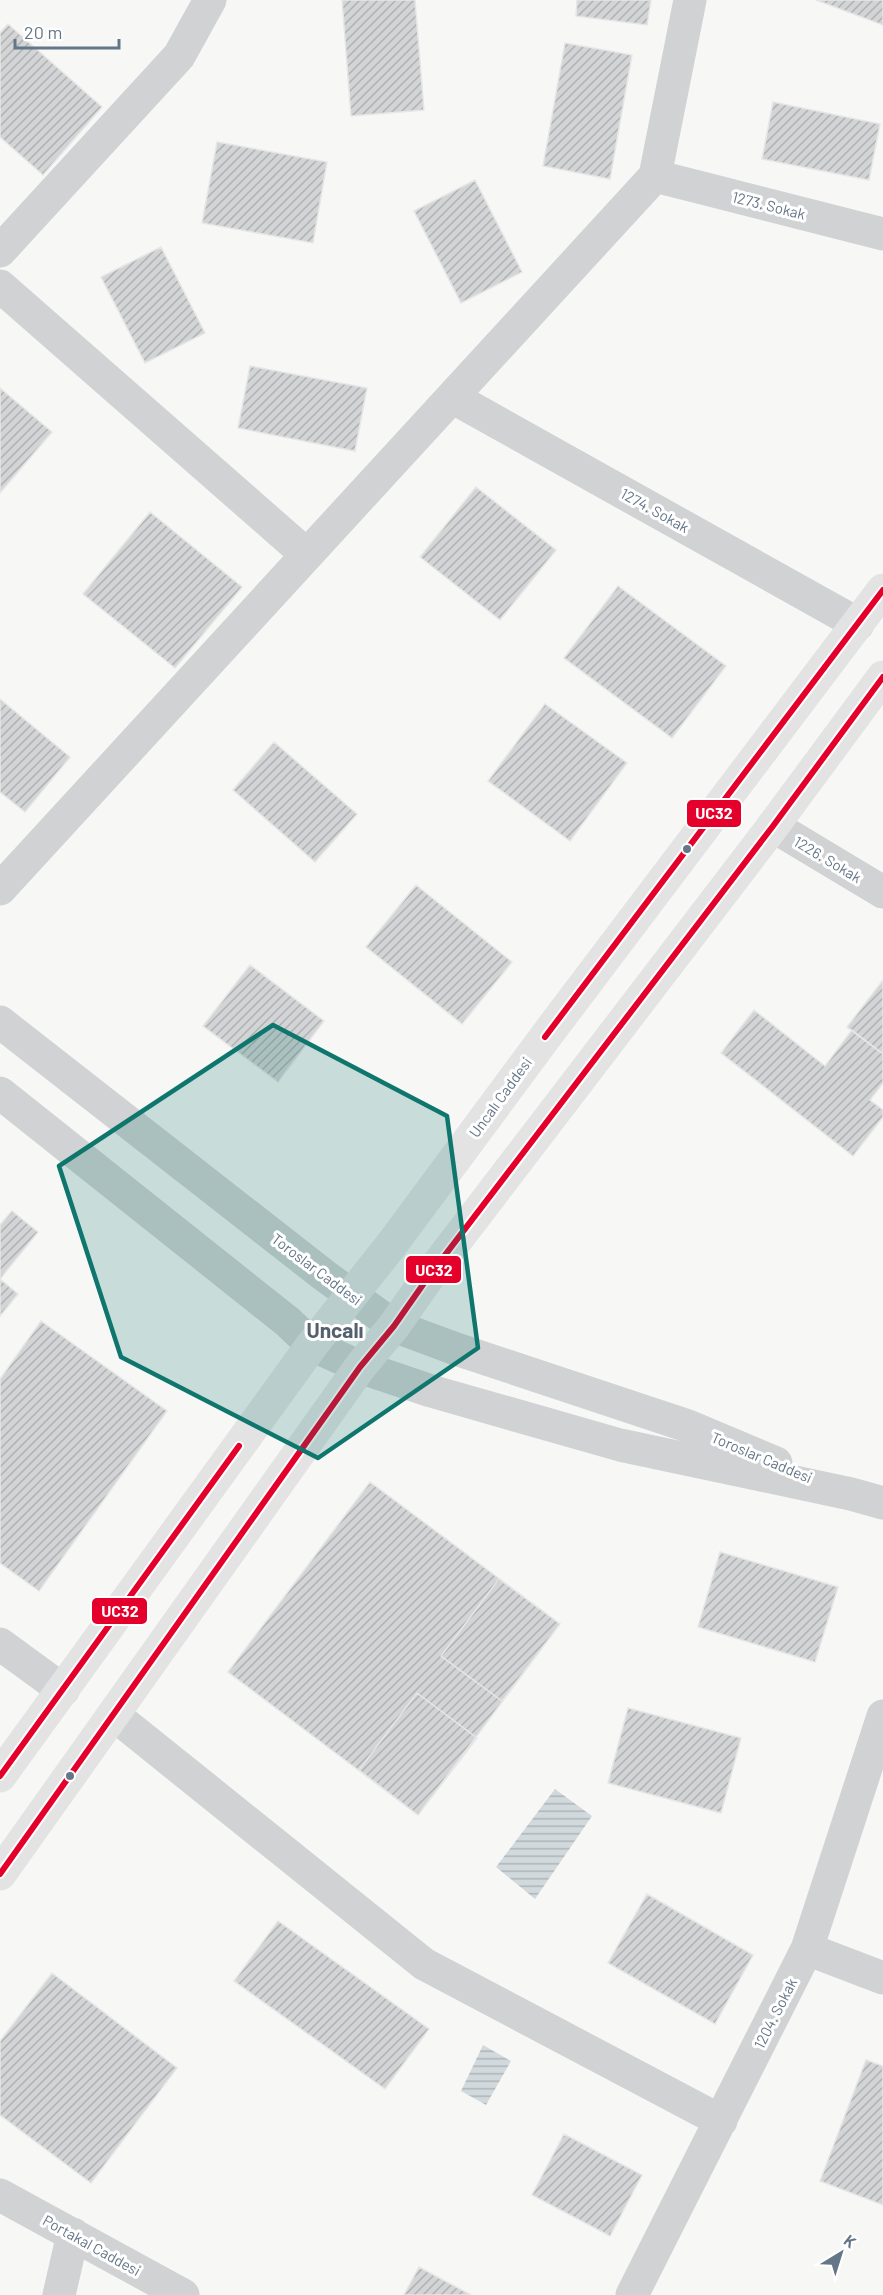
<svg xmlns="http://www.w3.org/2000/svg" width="883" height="2295" viewBox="0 0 883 2295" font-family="Barlow,sans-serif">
<defs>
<pattern id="water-rules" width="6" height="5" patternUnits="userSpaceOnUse" patternTransform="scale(1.5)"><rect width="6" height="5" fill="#d2d9dd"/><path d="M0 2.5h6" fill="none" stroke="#aeb5b9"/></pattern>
<pattern id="building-hatch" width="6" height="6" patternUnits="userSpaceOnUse" patternTransform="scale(1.5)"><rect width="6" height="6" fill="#d3d4d5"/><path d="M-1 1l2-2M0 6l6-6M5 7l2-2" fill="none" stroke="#afb1b3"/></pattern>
</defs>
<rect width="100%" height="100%" fill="#f7f7f6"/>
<!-- water -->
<path fill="url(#water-rules)" d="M 555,1789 L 592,1816 L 535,1899 L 496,1867 Z
M 483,2045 L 511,2061 L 486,2105 L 461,2091 Z"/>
<!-- building -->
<path fill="url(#building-hatch)" stroke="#e6e6e6" stroke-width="1.5" d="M 342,0 L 415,0 L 424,110 L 351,116 Z
M 577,0 L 651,0 L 647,25 L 576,16 Z
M 816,0 L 883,0 L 883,25 Z
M 8,24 L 102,107 L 43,175 L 0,137 L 0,33 Z
M 565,43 L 632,55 L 610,179 L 543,166 Z
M 773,102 L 880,124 L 869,180 L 762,159 Z
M 217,142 L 327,162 L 313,243 L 202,223 Z
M 475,180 L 522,272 L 461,303 L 414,211 Z
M 161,247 L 205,333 L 145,363 L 101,277 Z
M 250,366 L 367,388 L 355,451 L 238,428 Z
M 0,388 L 52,432 L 0,493 Z
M 476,487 L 556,550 L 500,620 L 420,557 Z
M 150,512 L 242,587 L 175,668 L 83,594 Z
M 618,586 L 726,666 L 672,738 L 564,658 Z
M 0,699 L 70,757 L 25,812 L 0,792 Z
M 545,704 L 627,763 L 570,841 L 488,781 Z
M 274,742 L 357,814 L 315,862 L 233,790 Z
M 416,885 L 512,962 L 462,1024 L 366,947 Z
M 250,965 L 324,1021 L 278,1082 L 203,1026 Z
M 883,980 L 883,1054 L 847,1027 Z
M 754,1010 L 825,1066 L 852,1030 L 883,1054 L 883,1083 L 870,1100 L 883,1110 L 883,1117 L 853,1156 L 721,1053 Z
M 12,1211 L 38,1232 L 0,1279 L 18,1294 L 0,1316 L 0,1225 Z
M 41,1321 L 167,1411 L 39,1591 L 0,1563 L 0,1379 Z
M 370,1482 L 560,1624 L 418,1815 L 228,1672 Z
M 720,1552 L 838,1587 L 815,1662 L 698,1627 Z
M 499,1579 L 560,1624 L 502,1701 L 441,1656 Z
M 417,1693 L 477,1738 L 418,1815 L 359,1770 Z
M 628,1708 L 741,1738 L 721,1813 L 608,1783 Z
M 647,1894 L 753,1955 L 715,2024 L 608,1963 Z
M 278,1921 L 429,2029 L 385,2089 L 234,1981 Z
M 52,1973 L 177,2068 L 91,2183 L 0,2115 L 0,2041 Z
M 866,2060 L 883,2066 L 883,2205 L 820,2181 Z
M 564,2134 L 642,2175 L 610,2236 L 532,2195 Z
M 419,2267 L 471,2295 L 404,2295 Z"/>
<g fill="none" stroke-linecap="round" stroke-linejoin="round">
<!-- minor -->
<path stroke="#d1d2d3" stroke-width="33" d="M 655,176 L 883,234
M 0,251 L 179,56 L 210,0
M 0,286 L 307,555
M 452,397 L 858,624
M 773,826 L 883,892
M 0,889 L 655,176 L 690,0
M 0,1022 L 325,1276 L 394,1326 L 456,1349 L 688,1426 L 776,1463
M 0,1093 L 288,1322 L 312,1345 L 360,1367 L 431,1391 L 620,1445 L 851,1494 L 883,1503
M 0,1644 L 63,1690
M 114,1715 L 424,1964 L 721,2121
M 807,1949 L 883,1978
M 0,2195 L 183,2295
M 59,2295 L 73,2234
M 632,2295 L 807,1949 L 883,1716"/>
<!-- major -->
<path stroke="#e3e3e4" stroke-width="33" d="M 0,1776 L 312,1345 L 392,1244 L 549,1032 L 883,590
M 0,1874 L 360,1367 L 394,1326 L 429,1276 L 773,826 L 883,677"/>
<defs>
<path id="bus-1" d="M 545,1037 L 883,590
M 0,1776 L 239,1446
M 0,1874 L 360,1367 L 394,1326 L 429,1276 L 773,826 L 883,677"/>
</defs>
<!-- bus-1 casing -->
<use href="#bus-1" stroke="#fff" stroke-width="10"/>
<!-- bus-1 -->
<use href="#bus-1" stroke="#e4002b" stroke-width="6"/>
</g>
<!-- marked area -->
<path fill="#0f766e" fill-opacity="0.2" stroke="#0f766e" stroke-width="4.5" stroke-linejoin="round" d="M 273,1025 L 447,1116 L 478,1348 L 318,1458 L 121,1357 L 59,1166 Z"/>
<!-- markers -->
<g fill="#657688" stroke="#fff" stroke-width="2">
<circle cx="687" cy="849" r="5"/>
<circle cx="70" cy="1776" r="5"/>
</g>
<g text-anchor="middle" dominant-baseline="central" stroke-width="6" stroke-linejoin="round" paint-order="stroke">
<!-- street labels -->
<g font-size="15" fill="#657688" stroke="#fff">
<text transform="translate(769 205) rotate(14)">1273. Sokak</text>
<text transform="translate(655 510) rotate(29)">1274. Sokak</text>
<text transform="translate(828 859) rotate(31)">1226. Sokak</text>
<text transform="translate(500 1097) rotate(-54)">Uncalı Caddesi</text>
<text transform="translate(317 1269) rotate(37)">Toroslar Caddesi</text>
<text transform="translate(762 1457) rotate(23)">Toroslar Caddesi</text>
<text transform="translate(775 2013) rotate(-63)">1204. Sokak</text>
<text transform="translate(92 2245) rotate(29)">Portakal Caddesi</text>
</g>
<!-- district labels -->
<g font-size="21" font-weight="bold" fill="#54606d" stroke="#fff">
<text x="335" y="1329">Uncalı</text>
</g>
</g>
<g stroke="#fff" stroke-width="2">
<rect x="686" y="799" width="56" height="29" rx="6" fill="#e4002b"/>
<rect x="405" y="1255" width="57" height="29" rx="6" fill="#e4002b"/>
<rect x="91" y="1597" width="57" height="28" rx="6" fill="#e4002b"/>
</g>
<g font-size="16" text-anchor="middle" font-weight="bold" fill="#fff">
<text x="714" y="819">UC32</text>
<text x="434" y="1276">UC32</text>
<text x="120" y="1617">UC32</text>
</g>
<!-- north arrow -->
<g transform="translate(841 2253) rotate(38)" stroke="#ffffff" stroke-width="4.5" paint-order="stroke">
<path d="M0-4.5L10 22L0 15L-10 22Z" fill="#657688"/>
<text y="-9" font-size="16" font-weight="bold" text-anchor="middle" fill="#657688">K</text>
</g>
<!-- scale -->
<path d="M15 39v9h104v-9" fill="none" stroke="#657688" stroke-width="3"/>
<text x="24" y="39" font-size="18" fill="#657688" stroke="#ffffff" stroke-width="4.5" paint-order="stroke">20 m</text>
</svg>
